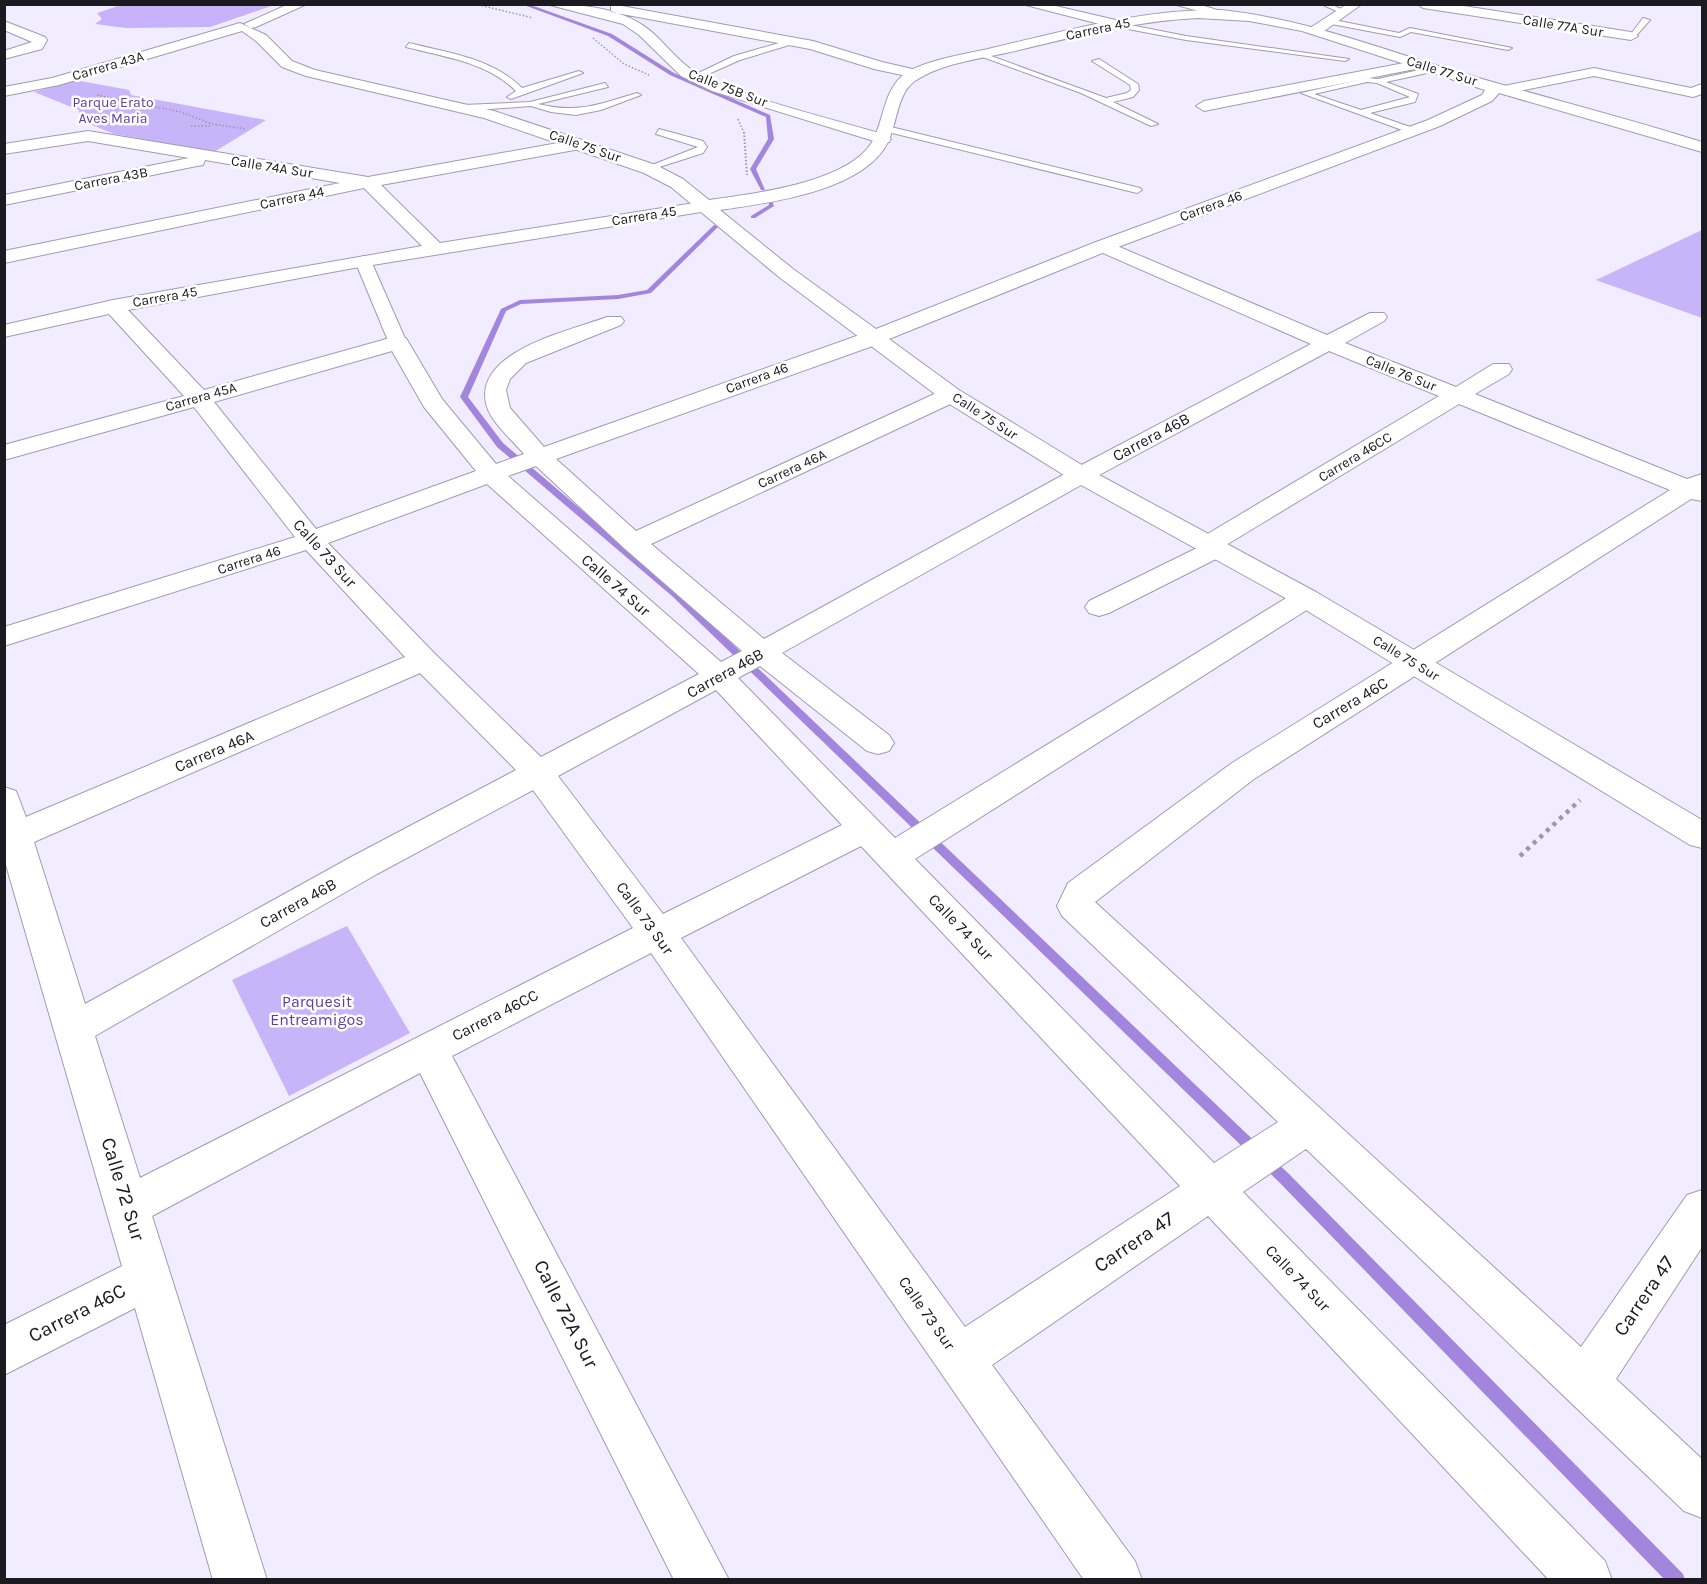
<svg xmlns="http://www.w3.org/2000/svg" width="1707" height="1584" viewBox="0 0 1707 1584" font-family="Karla,sans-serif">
<rect width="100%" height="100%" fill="#f1ecff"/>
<!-- green -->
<path fill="#c8b4f9" d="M 75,80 L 129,90 L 131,95 L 266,120 L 214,152 L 114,134 L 80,120 L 79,110 L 34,92 Z
M 1702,230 L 1702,318 L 1596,280 Z
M 347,926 L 410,1033 L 289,1096 L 232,980 Z"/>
<!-- forest -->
<path fill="#c7b1fa" d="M 124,4 L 274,4 L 274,5 L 210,27 L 126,28 L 95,24 L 102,19 L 97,13 Z"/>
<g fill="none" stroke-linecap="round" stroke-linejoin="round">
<!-- stream -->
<path fill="#a286dd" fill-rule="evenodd" d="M 521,4 L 528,4 L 612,34 L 674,73 L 770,115 L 774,139 L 756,169 L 765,190 L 761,190 L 750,169 L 768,139 L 766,117 L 670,75 L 608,36 Z
M 768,201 L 772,201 L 774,206 L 755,218 L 751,218 L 751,216 L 769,205 Z
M 714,225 L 719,226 L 651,293 L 618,299 L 521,304 L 506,311 L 468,397 L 503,443 L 678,592 L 1289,1174 L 1683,1574 L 1685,1580 L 1665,1580 L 1279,1182 L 672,596 L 497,447 L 460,397 L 501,309 L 520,300 L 618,295 L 647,290 Z"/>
<defs>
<path id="service" d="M 1321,4 L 1331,4 L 1346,12 L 1341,13 Z
M 1643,18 L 1650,20 L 1634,38 L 1628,38 Z
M 1329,19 L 1399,33 L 1410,28 L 1512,48 L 1508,50 L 1411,32 L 1400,37 L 1326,23 Z
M 1115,22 L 1186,36 L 1349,59 L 1345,61 L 1186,40 L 1112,26 Z
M 793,39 L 796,43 L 740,60 L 697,79 L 690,77 L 734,56 Z
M 409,43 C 449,53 492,58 522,88 L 579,71 L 583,73 L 511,99 L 507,97 L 516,91 C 487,62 445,57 406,47 Z
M 980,52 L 1106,98 L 1127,93 L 1131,90 L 1130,85 L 1092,61 L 1099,59 L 1138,84 L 1139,90 L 1133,97 L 1113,102 L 1158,124 L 1151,126 L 1081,93 L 980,56 Z
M 1433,67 L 1436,71 L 1386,82 L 1418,94 L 1415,102 L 1370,113 L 1416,129 L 1413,134 L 1301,93 L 1367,78 L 1378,79 ZM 1367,82 L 1377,83 L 1410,97 L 1361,110 L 1314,94 Z
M 605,83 L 608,87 L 538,104 C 579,114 599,104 637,93 L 641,95 L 601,110 L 576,115 L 551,112 L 531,106 L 463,111 L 459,108 L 463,105 L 530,102 Z
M 887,126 L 1140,188 L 1142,190 L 1137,193 L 884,131 Z
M 659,129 L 703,141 L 707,147 L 703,153 L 647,171 L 647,167 L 698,147 L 656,134 Z"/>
<path id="pedestrian" d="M 363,256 L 371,261 L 407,343 L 404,347 L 392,347 L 389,343 L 355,261 Z"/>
<path id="minor" d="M 289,4 L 307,4 L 256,27 L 251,28 L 244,24 Z
M 546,4 C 583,4 626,8 654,34 C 669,48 682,66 702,76 C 761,103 826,117 889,136 L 891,139 L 889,142 L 877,142 L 712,91 L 681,76 L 639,35 L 623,24 Z
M 1022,4 L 1047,4 L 1120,21 L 1122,24 L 1115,28 Z
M 1173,4 L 1198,4 L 1230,14 L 1224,18 Z
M 1347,4 L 1362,4 L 1320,34 L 1310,34 L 1310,28 Z
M 1417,4 L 1451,4 L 1631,32 L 1638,36 L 1631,40 L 1423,8 Z
M 616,5 L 813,41 L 882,62 L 921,71 L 923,74 L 916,78 L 874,69 L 810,49 L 611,12 L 611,6 Z
M 4,21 L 45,37 L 47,40 L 42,49 L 4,59 L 4,51 L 32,42 L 4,30 Z
M 1420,60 L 1427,64 L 1425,67 L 1204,111 L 1196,106 L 1204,101 Z
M 1594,68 L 1691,88 L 1702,84 L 1702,94 L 1693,97 L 1594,76 L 1504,94 L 1497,90 L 1504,86 Z
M 88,131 L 368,177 L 580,139 L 588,144 L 580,149 L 381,185 L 440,243 L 707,201 L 713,202 L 716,206 L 707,211 L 354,268 L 128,310 L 204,390 L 390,338 L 406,338 L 442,399 L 496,464 L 524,454 C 513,441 492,423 487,407 C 470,352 569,331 607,317 L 621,317 L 624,321 L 621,325 L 526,363 L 510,379 L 506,390 L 510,408 L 544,447 L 865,333 L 881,333 L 884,338 L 881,343 L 556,459 L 636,531 L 943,390 L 959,390 L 962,395 L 959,400 L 651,544 L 764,639 L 1072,470 L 1311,344 L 1096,250 L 1094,246 L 1103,240 L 1327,335 L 1370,313 L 1384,313 L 1387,317 L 1384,321 L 1345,343 L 1456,387 L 1493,364 L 1509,364 L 1512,369 L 1509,374 L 1475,394 L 1687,479 L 1702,474 L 1702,501 L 1691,499 L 1254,779 L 1095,902 L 1581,1347 L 1687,1195 L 1702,1190 L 1702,1247 L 1616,1379 L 1702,1459 L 1702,1518 L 1684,1511 L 1306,1149 L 1243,1192 L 1605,1561 L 1612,1580 L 1549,1580 L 1208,1216 L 992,1365 L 1135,1561 L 1142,1580 L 1084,1580 L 651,953 L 452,1056 L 729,1580 L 674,1580 L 420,1073 L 152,1216 L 267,1580 L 213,1580 L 135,1308 L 4,1375 L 4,1325 L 122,1266 L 4,858 L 4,787 L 16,791 L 26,817 L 405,657 L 306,550 L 4,646 L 4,627 L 295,537 L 194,407 L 4,460 L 4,445 L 184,396 L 109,314 L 4,337 L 4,325 L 113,300 L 422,246 L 364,188 L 4,263 L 4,251 L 340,183 L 205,160 L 203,165 L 197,166 L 4,205 L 4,195 L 189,158 L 88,141 L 4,154 L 4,144 ZM 392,351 L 424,407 L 476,471 L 316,529 L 214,402 ZM 1329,351 L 1439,396 L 1199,539 L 1195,545 L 1197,548 L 1089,601 L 1085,607 L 1089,613 L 1099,616 L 1109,613 L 1224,555 L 1228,549 L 1226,545 L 1459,404 L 1670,490 L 1232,763 L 1068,883 L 1057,906 L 1062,916 L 1278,1122 L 1214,1163 L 915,859 L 1316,604 L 1320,598 L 1316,592 L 1306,590 L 1296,592 L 895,838 L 738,678 L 760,666 L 867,751 L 878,754 L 889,751 L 894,743 L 889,735 L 782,653 L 1090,480 ZM 536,466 L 624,548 L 742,651 L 721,662 L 508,476 ZM 487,484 L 699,674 L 541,757 L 434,653 L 328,543 ZM 420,673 L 516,770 L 353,856 L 85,1004 L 34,842 ZM 716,690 L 842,825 L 663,914 L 558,776 ZM 533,790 L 633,928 L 140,1178 L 95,1036 L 377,874 ZM 861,846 L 1180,1186 L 965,1327 L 681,938 Z"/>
<path id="tertiary" d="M 1221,10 C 1299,18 1370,45 1445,68 C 1530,94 1617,115 1702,142 L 1702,152 L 1499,93 L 1492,101 L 1440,126 L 1110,250 L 889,339 L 959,390 L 1090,470 L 1316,592 L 1702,820 L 1702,848 L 1690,845 L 1296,604 L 1072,480 L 943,400 L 779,277 L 671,187 L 644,173 L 484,118 L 306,76 L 282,67 L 256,41 L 242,31 L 59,85 L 4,96 L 4,87 L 52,78 L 240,23 L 266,35 L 292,61 L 315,70 L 494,111 L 656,165 L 683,179 L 709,200 C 752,194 848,183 872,142 C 884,121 883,93 902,76 C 920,61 965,54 988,49 C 1065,31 1142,9 1221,10 ZM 1198,18 L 1249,21 L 1302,31 L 1485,90 L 1482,95 L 1428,120 L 1096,242 L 876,329 L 793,269 L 720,210 C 769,203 864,191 888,142 C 897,124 897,93 915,81 C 940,64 977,59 1006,53 C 1070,38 1133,21 1198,18 Z"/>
</defs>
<!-- service casing -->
<use href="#service" stroke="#a19bb1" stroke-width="2"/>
<!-- pedestrian casing -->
<use href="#pedestrian" stroke="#a19bb1" stroke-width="2"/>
<!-- minor casing -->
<use href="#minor" stroke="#a19bb1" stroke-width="2"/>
<!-- tertiary casing -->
<use href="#tertiary" stroke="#a19bb1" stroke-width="2"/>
<!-- path-far2 -->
<path stroke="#9b98a6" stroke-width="1.5" stroke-dasharray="1.5 2" stroke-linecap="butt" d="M 475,4 L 533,18
M 593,38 L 624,64 L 649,75
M 97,95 L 181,112 L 212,124 L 246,129
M 738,119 L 744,133
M 191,126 L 211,126"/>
<!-- path-far1 -->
<path stroke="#9b98a6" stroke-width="2" stroke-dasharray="1.5 2" stroke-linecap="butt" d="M 744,132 L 747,175"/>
<!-- path -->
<path stroke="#9b98a6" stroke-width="4.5" stroke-dasharray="4 5" stroke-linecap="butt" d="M 1520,856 L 1580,800"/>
<!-- service -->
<use href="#service" fill="#fff" fill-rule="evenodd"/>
<!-- pedestrian -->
<use href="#pedestrian" fill="#fff" fill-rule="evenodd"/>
<!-- minor -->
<use href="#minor" fill="#fff" fill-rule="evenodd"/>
<!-- tertiary -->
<use href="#tertiary" fill="#fff" fill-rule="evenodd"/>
</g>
<g text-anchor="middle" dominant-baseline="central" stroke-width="5" stroke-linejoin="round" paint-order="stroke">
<!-- far-street labels -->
<g font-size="14" fill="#1c1a21" stroke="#fff">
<text transform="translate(1563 26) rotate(9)">Calle 77A Sur</text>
<text transform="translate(1098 29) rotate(-12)">Carrera 45</text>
<text transform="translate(108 66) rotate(-16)">Carrera 43A</text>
<text transform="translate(1442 71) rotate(17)">Calle 77 Sur</text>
<text transform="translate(728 88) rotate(21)">Calle 75B Sur</text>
<text transform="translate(585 146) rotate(19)">Calle 75 Sur</text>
<text transform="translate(272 167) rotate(9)">Calle 74A Sur</text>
<text transform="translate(111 179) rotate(-11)">Carrera 43B</text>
<text transform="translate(292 198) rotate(-12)">Carrera 44</text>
<text transform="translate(1211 206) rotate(-20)">Carrera 46</text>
<text transform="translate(644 216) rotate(-9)">Carrera 45</text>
<text transform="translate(165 297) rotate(-10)">Carrera 45</text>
<text transform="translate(1401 373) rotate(22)">Calle 76 Sur</text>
<text transform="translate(757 378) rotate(-20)">Carrera 46</text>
<text transform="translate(201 397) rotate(-16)">Carrera 45A</text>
<text transform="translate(985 416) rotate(33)">Calle 75 Sur</text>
<text transform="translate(1355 457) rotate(-31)">Carrera 46CC</text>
<text transform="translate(792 469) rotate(-25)">Carrera 46A</text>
<text transform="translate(249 560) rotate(-18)">Carrera 46</text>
<text transform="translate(1406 658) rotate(31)">Calle 75 Sur</text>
</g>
<!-- far-park labels -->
<g font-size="14" fill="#623aa1" stroke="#fff">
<text x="113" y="102">Parque Erato<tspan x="113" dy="16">Aves Maria</tspan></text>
</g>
<!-- street labels -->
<g font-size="16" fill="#1c1a21" stroke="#fff">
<text transform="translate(1151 437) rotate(-28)">Carrera 46B</text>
<text transform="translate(325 553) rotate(48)">Calle 73 Sur</text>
<text transform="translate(616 585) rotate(41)">Calle 74 Sur</text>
<text transform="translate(725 673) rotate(-29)">Carrera 46B</text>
<text transform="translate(1350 703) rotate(-31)">Carrera 46C</text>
<text transform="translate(214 751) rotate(-23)">Carrera 46A</text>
<text transform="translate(298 903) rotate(-29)">Carrera 46B</text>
<text transform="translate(645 918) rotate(54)">Calle 73 Sur</text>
<text transform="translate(961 927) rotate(46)">Calle 74 Sur</text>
<text transform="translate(495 1015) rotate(-27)">Carrera 46CC</text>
<text transform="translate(1298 1278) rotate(46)">Calle 74 Sur</text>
<text transform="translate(927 1313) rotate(55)">Calle 73 Sur</text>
</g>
<!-- park labels -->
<g font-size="16" fill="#623aa1" stroke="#fff">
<text x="317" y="1001">Parquesit<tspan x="317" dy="18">Entreamigos</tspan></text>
</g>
<!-- near-street labels -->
<g font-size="20" fill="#1c1a21" stroke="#fff">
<text transform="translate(123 1189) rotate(73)">Calle 72 Sur</text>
<text transform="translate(1134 1242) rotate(-34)">Carrera 47</text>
<text transform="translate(1644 1296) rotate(-56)">Carrera 47</text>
<text transform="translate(77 1313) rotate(-27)">Carrera 46C</text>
<text transform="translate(566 1314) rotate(63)">Calle 72A Sur</text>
</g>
</g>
<!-- border -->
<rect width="1707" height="1584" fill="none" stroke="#1c1a21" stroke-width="12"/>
</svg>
